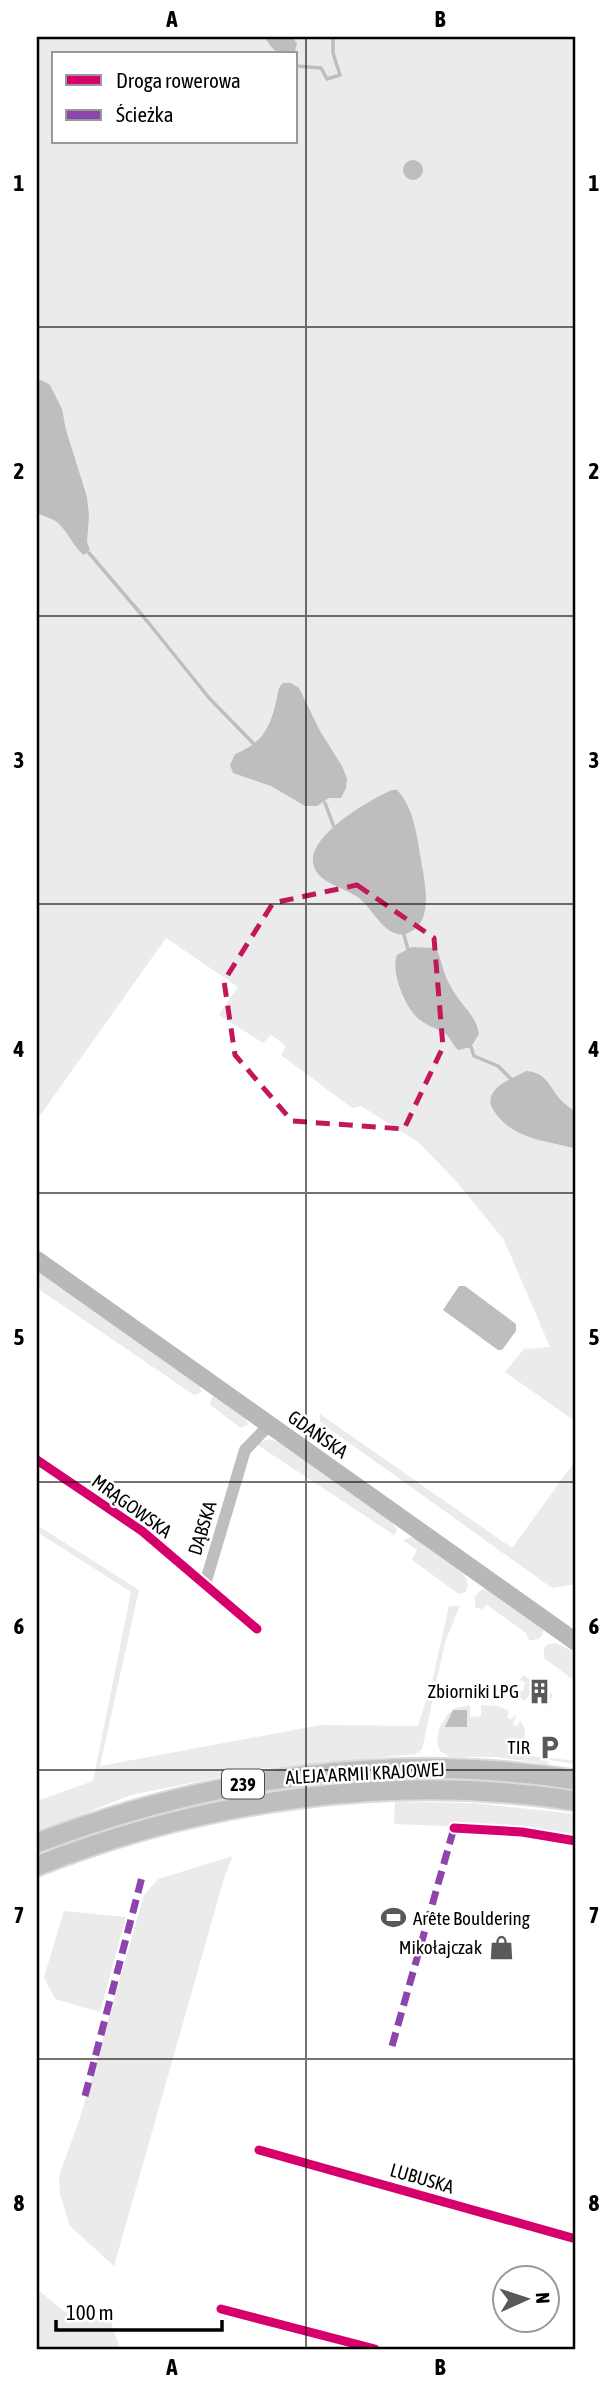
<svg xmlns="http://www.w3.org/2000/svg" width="613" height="2386" viewBox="0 0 613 2386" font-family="'Asap Condensed',sans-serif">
<rect width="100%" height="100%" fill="#fff"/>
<!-- green -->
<path fill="#ebebeb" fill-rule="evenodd" d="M 37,37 L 576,37 L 576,1422 L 505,1372 L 524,1349 L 550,1347 L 504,1240 L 456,1181 L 418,1142 L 361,1106 L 352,1108 L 281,1055 L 286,1046 L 271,1035 L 263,1043 L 219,1015 L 238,987 L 166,938 L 37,1120 ZM 54,54 L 296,54 L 296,142 L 54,142 Z
M 37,1269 L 199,1386 L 202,1392 L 194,1395 L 37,1288 Z
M 214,1396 L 245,1419 L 249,1424 L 241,1428 L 210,1405 L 211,1399 Z
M 320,1414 L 512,1548 L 576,1460 L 576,1584 L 552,1588 L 320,1422 Z
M 269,1439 L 280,1443 L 391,1521 L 397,1530 L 394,1535 L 256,1444 Z
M 37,1525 L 139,1590 L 100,1766 L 321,1725 L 418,1726 L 432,1682 L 449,1606 L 460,1606 L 445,1642 L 422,1750 L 415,1754 L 260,1769 L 131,1795 L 37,1832 L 37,1801 L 93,1781 L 131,1592 L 37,1532 Z
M 413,1537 C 432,1546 462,1563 468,1584 L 466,1592 L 459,1594 L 412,1560 L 417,1550 L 403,1540 Z
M 487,1589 L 543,1629 C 545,1637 536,1641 529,1640 L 526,1633 L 487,1605 L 482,1609 L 475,1608 L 475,1596 L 481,1590 Z
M 556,1643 L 576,1653 L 576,1682 L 544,1658 L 544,1648 L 548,1644 Z
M 523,1675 L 536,1683 L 531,1690 L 542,1698 L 548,1691 L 553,1695 L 547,1707 L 529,1695 L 525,1701 L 519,1697 L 517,1690 L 523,1691 L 525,1682 L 520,1680 Z
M 470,1705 L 470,1717 L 481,1716 L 481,1705 L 498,1706 L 509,1711 L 507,1718 L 512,1719 L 514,1715 L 516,1716 L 513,1725 L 518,1726 L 520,1720 L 525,1729 L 523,1755 L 576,1761 L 576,1764 L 549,1760 L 548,1764 L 495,1757 L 450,1757 L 440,1751 L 437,1743 L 439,1728 L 448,1714 L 455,1708 ZM 453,1710 L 467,1710 L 466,1727 L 446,1727 Z
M 410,1774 L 576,1786 L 576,1792 L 473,1781 L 385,1782 L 37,1860 L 37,1851 L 75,1836 L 230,1793 Z
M 395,1802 L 474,1803 L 576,1814 L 576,1836 L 524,1829 L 394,1824 Z
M 233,1856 L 225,1875 L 114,2266 L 70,2226 L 60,2194 L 59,2176 L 80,2118 L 144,1895 L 158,1879 Z
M 64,1911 L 126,1917 L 100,2012 L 55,1999 L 44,1977 Z
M 37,2289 L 65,2312 L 89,2313 L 111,2322 L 120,2349 L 37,2349 Z"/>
<!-- water -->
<path fill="#bebebe" d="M 265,37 L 293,37 L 297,44 L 295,51 C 281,59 271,50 265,37 Z
M403 170a10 10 0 1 1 20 0a10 10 0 1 1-20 0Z
M 41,380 L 50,385 L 62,409 L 66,430 L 87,497 L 89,515 L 87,542 L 90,550 L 84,555 C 74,548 68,532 58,523 C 54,519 43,516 37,513 L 37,382 Z
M 283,683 L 291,683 L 299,688 L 320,731 L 342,766 L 347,779 L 346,788 L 341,798 L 329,798 L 317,806 L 305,806 L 271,786 L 233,773 L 230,765 L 235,754 C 264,742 270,728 277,698 C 278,691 278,688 283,683 Z
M 392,790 L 397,790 C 416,809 418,846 423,871 C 426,890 432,924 408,933 C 402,935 398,935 392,932 C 379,925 371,908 359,898 C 348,890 332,886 321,877 C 287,846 369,800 392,790 Z
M 412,947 L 433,948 L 437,950 C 442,962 444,976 451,987 C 460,1005 476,1014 479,1034 L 471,1047 L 458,1050 C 453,1045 450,1037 445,1033 C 437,1028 427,1026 420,1020 C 406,1010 390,972 397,955 Z
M 526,1071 C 545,1072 549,1085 559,1098 C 564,1104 571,1108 576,1113 L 576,1149 C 545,1140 513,1140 494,1111 C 489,1104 489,1098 494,1091 C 501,1082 516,1077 526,1071 Z
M 459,1286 L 465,1286 L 516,1324 L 516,1331 L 502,1350 L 498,1350 L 443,1310 Z
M 453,1710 L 467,1710 L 467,1727 L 445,1727 Z"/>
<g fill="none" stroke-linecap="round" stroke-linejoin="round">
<!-- stream -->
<path stroke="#bebebe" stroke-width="3.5" d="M 296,66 L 321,68 L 327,79 L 340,75 L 333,53 L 333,37
M 89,553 L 147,621 L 210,699 L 254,744
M 325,803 L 334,827
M 404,935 L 408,949
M 471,1047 L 474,1056 L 498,1066 L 512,1080"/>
<defs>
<path id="primary" d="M 37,1843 C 209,1777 393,1751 576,1780
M 37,1866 C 207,1799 395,1773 576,1801"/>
</defs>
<!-- primary casing -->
<use href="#primary" stroke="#dbdbdb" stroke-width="23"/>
<!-- street -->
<path stroke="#bebebe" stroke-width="12" d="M 37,1460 L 142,1531 L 257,1629
M 205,1584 L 245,1450 L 269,1425
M 454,1828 L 522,1832 L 576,1841
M 259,2150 L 576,2239
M 221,2309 L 375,2349"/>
<!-- secondary -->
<path stroke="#b8b8b8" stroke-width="18" d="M 37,1260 L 576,1642"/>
<!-- primary -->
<use href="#primary" stroke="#bebebe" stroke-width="19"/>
<!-- quiet -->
<path stroke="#8e44ad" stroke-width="7" stroke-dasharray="14 7" stroke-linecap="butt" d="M 392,2046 L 454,1828
M 85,2096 L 142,1877"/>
<defs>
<path id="cycleway" d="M 37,1460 L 142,1531 L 257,1629
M 454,1828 L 522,1832 L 576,1841
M 259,2150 L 576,2239
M 221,2309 L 375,2349"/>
</defs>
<!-- cycleway casing -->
<use href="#cycleway" stroke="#fff" stroke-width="13"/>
<!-- cycleway -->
<use href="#cycleway" stroke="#d6006c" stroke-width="9"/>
</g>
<!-- marked area -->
<path fill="none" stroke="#c2185b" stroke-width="5" stroke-dasharray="14 9" stroke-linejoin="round" d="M 357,885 L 434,938 L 443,1047 L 404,1129 L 292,1121 L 235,1055 L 224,981 L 273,903 Z"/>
<!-- grid -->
<path fill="none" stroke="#000" stroke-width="2" stroke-opacity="0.55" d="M 306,37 L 306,2349M 37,327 L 576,327M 37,616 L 576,616M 37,904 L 576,904M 37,1193 L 576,1193M 37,1482 L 576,1482M 37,1770 L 576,1770M 37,2059 L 576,2059"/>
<!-- icons -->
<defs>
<symbol id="building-bare" viewBox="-9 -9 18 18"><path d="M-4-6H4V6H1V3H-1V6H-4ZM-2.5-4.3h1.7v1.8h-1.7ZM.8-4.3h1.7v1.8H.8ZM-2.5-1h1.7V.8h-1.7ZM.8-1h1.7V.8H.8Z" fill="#595959" stroke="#fff" stroke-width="2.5" paint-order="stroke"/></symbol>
<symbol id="parking-bare" viewBox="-9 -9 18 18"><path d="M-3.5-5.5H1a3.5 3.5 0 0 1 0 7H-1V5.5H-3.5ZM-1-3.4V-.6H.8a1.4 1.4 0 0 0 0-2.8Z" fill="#595959" stroke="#fff" stroke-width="2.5" paint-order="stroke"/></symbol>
<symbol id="stadium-bare" viewBox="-9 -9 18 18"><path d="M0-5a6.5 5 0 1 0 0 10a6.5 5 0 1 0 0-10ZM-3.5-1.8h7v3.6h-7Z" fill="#595959" stroke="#fff" stroke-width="2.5" paint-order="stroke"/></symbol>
<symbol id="shop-bare" viewBox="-9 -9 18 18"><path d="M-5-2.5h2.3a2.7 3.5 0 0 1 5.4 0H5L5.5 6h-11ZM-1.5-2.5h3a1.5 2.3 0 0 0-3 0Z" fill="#595959" stroke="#fff" stroke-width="2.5" paint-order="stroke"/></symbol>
</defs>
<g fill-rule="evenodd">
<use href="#building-bare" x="522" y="1674" width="35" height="35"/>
<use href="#parking-bare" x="532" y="1730" width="35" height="35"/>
<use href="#stadium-bare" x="376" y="1900" width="35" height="35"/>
<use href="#shop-bare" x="484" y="1930" width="35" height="35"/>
</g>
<g text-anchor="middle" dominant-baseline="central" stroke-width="5" stroke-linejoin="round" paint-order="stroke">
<!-- shield labels -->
<rect fill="#fff" stroke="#4c4c4c" stroke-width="2" x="222" y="1769.5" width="42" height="29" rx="5"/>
<g font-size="18" font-weight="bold" fill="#000">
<text x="243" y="1784">239</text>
</g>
<!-- street labels -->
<g font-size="19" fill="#000" stroke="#fff">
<text transform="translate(318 1434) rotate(35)">GDAŃSKA</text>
<text transform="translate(132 1506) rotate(36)">MRĄGOWSKA</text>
<text transform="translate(202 1528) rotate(-73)">DĄBSKA</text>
<text transform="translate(365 1773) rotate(-3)">ALEJA ARMII KRAJOWEJ</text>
<text transform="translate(422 2178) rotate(16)">LUBUSKA</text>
</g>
<!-- poi labels -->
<g font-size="19" fill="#000" stroke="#fff" text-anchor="end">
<text x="519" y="1691">Zbiorniki LPG</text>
<text x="530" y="1747">TIR</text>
<text x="413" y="1918" text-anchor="start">Arête Bouldering</text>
<text x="482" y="1947">Mikołajczak</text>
</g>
</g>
<!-- border -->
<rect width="613" height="2386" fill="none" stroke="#ffffff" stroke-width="77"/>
<!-- legend -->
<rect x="52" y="52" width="245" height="91" fill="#ffffff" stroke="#999999" stroke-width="2"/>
<rect x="66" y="75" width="35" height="10" fill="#d6006c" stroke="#999999" stroke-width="2"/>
<text x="116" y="88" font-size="21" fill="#000000">Droga rowerowa</text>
<rect x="66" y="110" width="35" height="10" fill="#8e44ad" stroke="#999999" stroke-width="2"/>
<text x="116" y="122" font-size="21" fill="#000000">Ścieżka</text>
<!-- north arrow -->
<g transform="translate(526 2299) rotate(87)"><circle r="33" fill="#ffffff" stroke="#999999" stroke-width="2"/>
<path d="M0-5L12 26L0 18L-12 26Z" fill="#595959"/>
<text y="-10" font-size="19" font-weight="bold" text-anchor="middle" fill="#000000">N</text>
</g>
<!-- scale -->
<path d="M56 2320v10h166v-10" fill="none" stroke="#000000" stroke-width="3.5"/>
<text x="66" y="2320" font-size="21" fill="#000000" stroke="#ffffff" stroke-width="5" paint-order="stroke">100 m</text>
<rect x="38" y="38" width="536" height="2310" fill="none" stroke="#000" stroke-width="2.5"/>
<g font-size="23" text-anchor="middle" font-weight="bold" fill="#000">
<text x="172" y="27">A</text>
<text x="440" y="27">B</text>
<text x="19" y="191">1</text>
<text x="594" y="191">1</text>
<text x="19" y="479">2</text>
<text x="594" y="479">2</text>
<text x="19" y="768">3</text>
<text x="594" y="768">3</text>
<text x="19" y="1057">4</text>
<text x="594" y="1057">4</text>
<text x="19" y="1345">5</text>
<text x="594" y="1345">5</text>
<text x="19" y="1634">6</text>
<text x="594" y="1634">6</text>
<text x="19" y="1923">7</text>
<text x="594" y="1923">7</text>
<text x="19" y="2211">8</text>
<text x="594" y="2211">8</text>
<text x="172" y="2375">A</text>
<text x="440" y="2375">B</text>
</g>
</svg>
